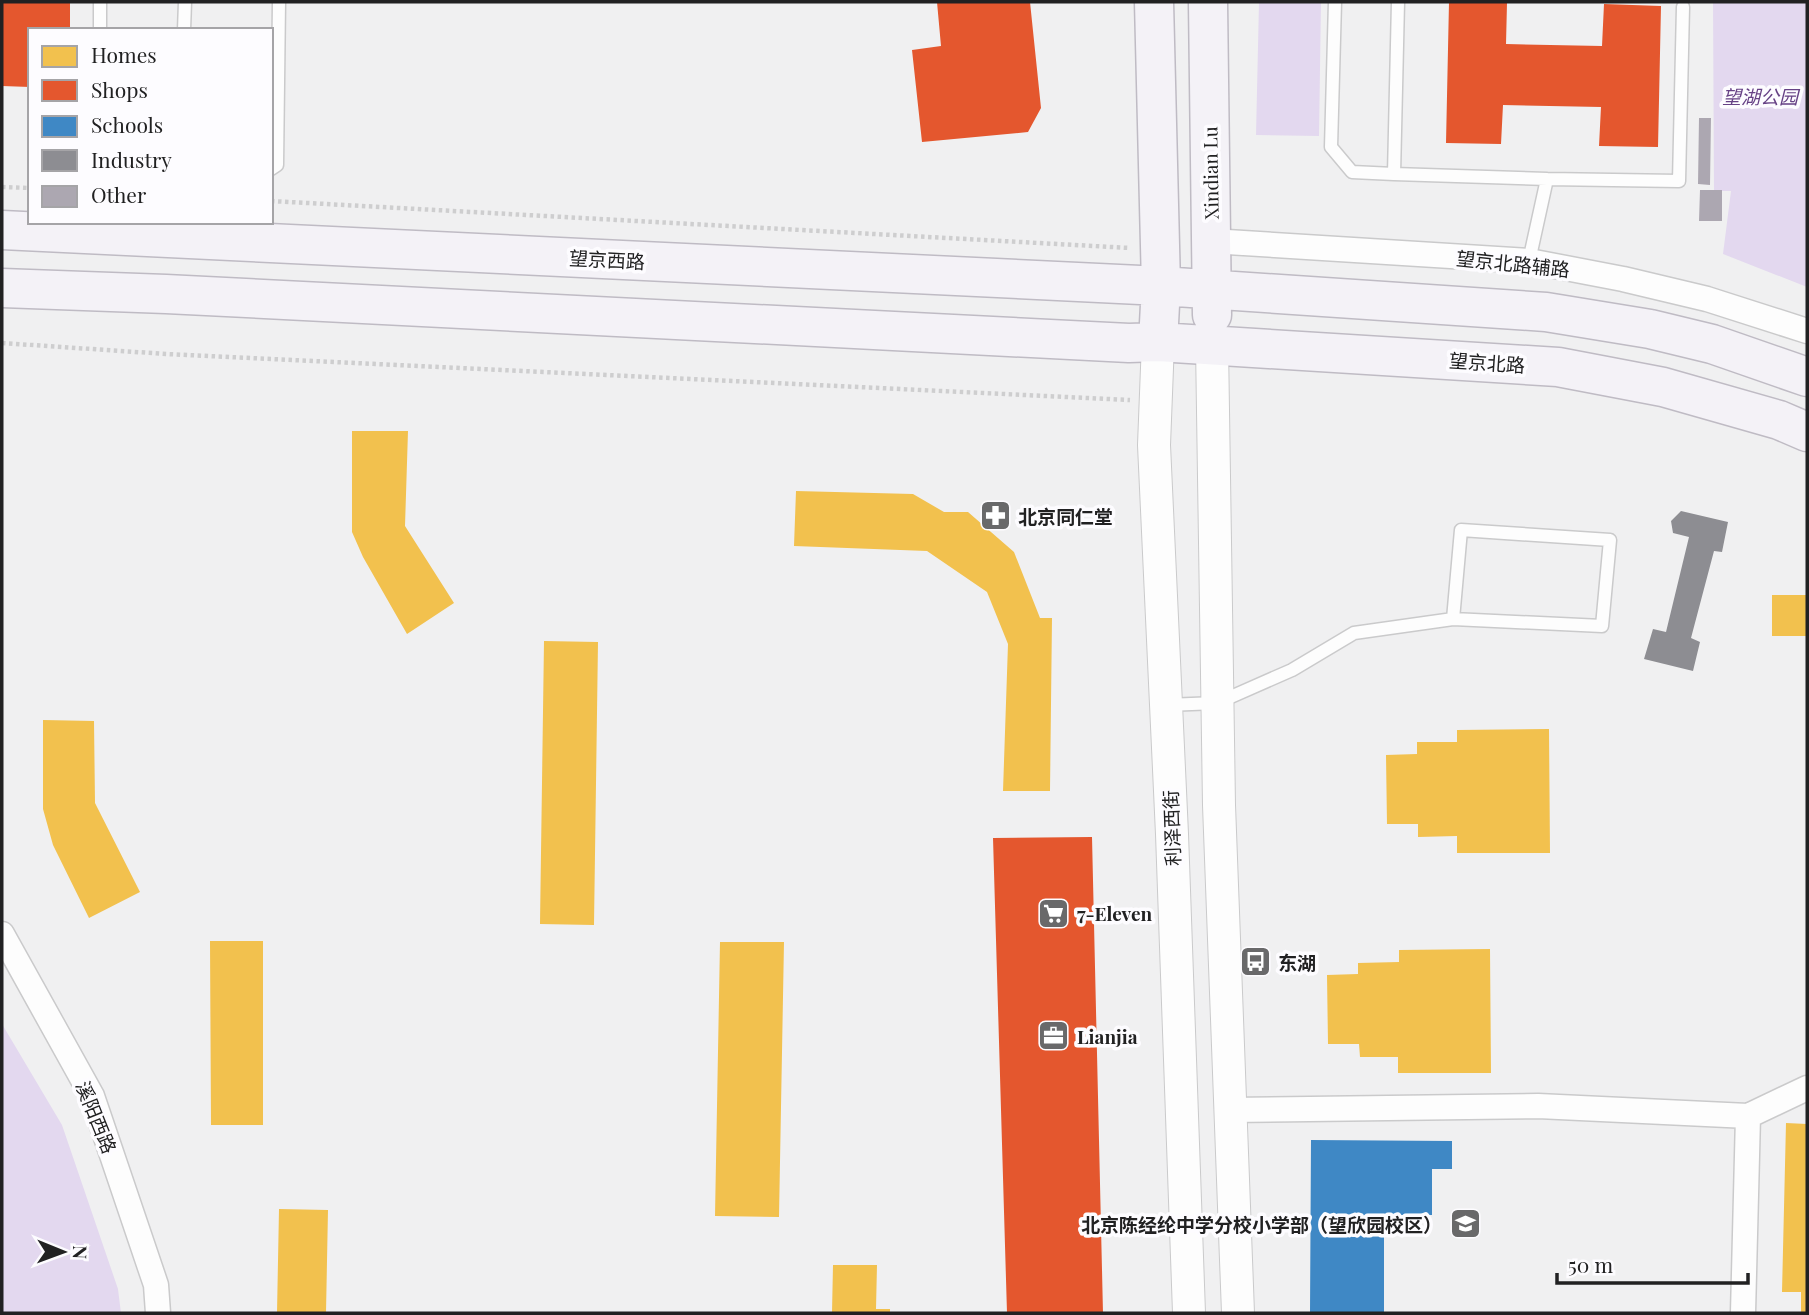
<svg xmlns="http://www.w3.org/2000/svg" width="1809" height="1315" viewBox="0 0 1809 1315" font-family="'Playfair Display','Noto Sans SC',serif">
<rect width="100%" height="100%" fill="#f0f0f1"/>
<!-- green -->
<path fill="#e3d8ef" d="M 1259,2 L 1321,2 L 1319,136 L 1256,135 Z
M 1713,2 L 1807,2 L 1807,287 L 1723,254 L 1731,191 L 1714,191 Z
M 2,1024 L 62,1125 L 118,1289 L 121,1313 L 2,1313 Z"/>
<!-- homes -->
<path fill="#f2c14e" d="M 352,431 L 408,431 L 405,526 L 454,603 L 407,634 L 363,557 L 352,532 Z
M 796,491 L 913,494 L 944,512 L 968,512 L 1014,552 L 1040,618 L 1052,618 L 1050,791 L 1003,791 L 1008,644 L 987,592 L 927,551 L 794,546 Z
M 1772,595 L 1807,595 L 1807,636 L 1772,636 Z
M 544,641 L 598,642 L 594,925 L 540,924 Z
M 43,720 L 94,721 L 95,803 L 140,892 L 89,918 L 53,845 L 43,809 Z
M 1549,729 L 1550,853 L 1457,853 L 1457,836 L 1418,837 L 1418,824 L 1387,824 L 1386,755 L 1417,754 L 1417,742 L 1457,742 L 1457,730 Z
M 210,941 L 263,941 L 263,1125 L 211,1125 Z
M 720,942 L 784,942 L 779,1217 L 715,1216 Z
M 1490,949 L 1491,1073 L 1398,1073 L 1398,1057 L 1360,1057 L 1359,1044 L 1328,1044 L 1327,975 L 1358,974 L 1358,963 L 1399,962 L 1399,950 Z
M 1786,1123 L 1807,1124 L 1807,1313 L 1801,1313 L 1801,1292 L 1782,1292 Z
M 279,1209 L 328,1210 L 326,1313 L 277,1313 Z
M 833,1265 L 877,1265 L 876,1309 L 890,1309 L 890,1313 L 832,1313 Z"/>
<!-- shops -->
<path fill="#e4572e" d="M 2,2 L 70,2 L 70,30 L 30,30 L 30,87 L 2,86 Z
M 937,2 L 1030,2 L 1041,108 L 1028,132 L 922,142 L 912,50 L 941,46 Z
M 1449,2 L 1507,3 L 1506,44 L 1602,46 L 1604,4 L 1661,6 L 1658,147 L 1599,146 L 1601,107 L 1503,105 L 1501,144 L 1446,143 Z
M 1092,837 L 1103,1313 L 1007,1313 L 993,838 Z"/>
<!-- schools -->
<path fill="#3f88c5" d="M 1311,1140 L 1452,1141 L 1452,1169 L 1432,1169 L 1432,1215 L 1384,1215 L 1384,1313 L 1310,1313 Z"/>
<!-- industry -->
<path fill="#8d8d92" d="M 1681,511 L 1728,522 L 1722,552 L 1714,551 L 1691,638 L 1700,642 L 1693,671 L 1644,659 L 1653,629 L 1666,632 L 1689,537 L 1673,533 L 1671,521 Z"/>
<!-- building -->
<path fill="#aca7b1" d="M 1699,118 L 1711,118 L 1710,185 L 1698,184 Z
M 1700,190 L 1722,190 L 1722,221 L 1699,221 Z"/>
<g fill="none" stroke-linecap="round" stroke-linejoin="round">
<defs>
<path id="service" d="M 1335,2 L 1331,147 L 1352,172 L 1394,174
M 1398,2 L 1394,174 L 1547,179
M 100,30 L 100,2
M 184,30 L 185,2
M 271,169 L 277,165 L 279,2
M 1529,261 L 1547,179 L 1679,181 L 1683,7
M 1166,705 L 1217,703 L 1292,670 L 1354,633 L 1453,619 L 1602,626 L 1610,540 L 1461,530 L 1453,619"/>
<path id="minor" d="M 1211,241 L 1529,261 L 1623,279 L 1707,299 L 1807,331
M 2,934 L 92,1096 L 156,1285 L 158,1313
M 1230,1110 L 1538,1106 L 1748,1116 L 1807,1088
M 1743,1313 L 1748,1116"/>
<path id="tertiary" d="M 1158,342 L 1154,445 L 1172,834 L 1189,1313
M 1212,345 L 1219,805 L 1238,1313"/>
<path id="primary" d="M 1154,2 L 1161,286 L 1158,342
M 1208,2 L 1212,315
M 2,230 L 1161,286 L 1546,312 L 1650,329 L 1712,344 L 1807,377
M 2,288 L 166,294 L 1129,343 L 1158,342 L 1558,367 L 1663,387 L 1779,420 L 1807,432"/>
</defs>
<!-- service casing -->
<use href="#service" stroke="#cacacb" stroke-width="15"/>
<!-- minor casing -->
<use href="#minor" stroke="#cacacb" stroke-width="27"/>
<!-- tertiary casing -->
<use href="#tertiary" stroke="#cacacb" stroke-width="34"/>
<!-- primary casing -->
<use href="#primary" stroke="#bfbbc4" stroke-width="41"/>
<!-- path -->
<path stroke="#cececf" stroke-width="4.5" stroke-dasharray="3.5 3.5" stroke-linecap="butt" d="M 2,187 L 30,188
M 271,201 L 1130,248
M 2,343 L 166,354 L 1130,400"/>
<!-- service -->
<use href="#service" stroke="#fdfdfd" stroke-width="12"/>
<!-- minor -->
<use href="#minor" stroke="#fdfdfd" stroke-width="24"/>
<!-- tertiary -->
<use href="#tertiary" stroke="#fdfdfd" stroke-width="32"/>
<!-- primary -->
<use href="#primary" stroke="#f4f2f7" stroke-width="38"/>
</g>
<!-- icons -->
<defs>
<symbol id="pharmacy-square" viewBox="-11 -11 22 22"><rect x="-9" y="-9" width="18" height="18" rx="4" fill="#69696a" stroke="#fdfcff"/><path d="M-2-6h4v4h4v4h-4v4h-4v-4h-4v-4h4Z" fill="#fff"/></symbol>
<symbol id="supermarket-square" viewBox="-11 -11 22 22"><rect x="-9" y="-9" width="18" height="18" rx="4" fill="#69696a" stroke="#fdfcff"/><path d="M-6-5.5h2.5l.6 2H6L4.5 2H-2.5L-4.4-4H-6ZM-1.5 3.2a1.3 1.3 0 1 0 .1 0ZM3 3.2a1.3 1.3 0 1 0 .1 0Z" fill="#fff"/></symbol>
<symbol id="bus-square" viewBox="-11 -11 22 22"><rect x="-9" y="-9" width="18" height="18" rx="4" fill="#69696a" stroke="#fdfcff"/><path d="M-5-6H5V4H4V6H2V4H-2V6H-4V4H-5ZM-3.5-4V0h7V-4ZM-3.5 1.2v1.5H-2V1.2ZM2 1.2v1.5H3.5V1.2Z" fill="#fff"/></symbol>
<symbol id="office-square" viewBox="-11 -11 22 22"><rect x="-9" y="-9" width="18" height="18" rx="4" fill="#69696a" stroke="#fdfcff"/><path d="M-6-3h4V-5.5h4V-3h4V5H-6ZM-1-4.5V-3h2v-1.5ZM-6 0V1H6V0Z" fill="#fff"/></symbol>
<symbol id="school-square" viewBox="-11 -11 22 22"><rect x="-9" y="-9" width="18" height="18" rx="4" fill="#69696a" stroke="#fdfcff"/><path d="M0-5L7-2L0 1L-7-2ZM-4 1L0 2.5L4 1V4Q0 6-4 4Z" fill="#fff"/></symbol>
</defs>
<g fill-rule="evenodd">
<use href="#pharmacy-square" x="978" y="498" width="35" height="35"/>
<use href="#supermarket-square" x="1036" y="896" width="35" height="35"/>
<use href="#bus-square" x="1238" y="944" width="35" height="35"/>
<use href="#office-square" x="1036" y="1018" width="35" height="35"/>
<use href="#school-square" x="1448" y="1206" width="35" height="35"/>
</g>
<g text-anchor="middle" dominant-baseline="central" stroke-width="7" stroke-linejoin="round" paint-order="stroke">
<!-- park labels -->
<g font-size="19" font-style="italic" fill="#664185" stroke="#fdfcff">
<text x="1760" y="96">望湖公园</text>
</g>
<!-- street labels -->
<g font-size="19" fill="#212122" stroke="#fdfcff">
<text transform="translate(1210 173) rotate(-91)">Xindian Lu</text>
<text transform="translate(607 259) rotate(3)">望京西路</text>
<text transform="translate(1513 263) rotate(6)">望京北路辅路</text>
<text transform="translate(1487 362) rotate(4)">望京北路</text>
<text transform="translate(1171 828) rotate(-92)">利泽西街</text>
<text transform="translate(97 1117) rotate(68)">溪阳西路</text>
</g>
<!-- poi labels -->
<g font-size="19" font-weight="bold" fill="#212122" stroke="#fdfcff" text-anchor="start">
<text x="1018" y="516">北京同仁堂</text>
<text x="1077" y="913">7-Eleven</text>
<text x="1278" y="962">东湖</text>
<text x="1077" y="1036">Lianjia</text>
<text x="1442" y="1224" text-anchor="end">北京陈经纶中学分校小学部（望欣园校区）</text>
</g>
</g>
<!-- border -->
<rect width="1809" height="1315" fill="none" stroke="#212122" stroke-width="7"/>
<!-- legend -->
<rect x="28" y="28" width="245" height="196" fill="#fdfcff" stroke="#a5a4a7" stroke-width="2"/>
<rect x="42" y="46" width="35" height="21" fill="#f2c14e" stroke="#a5a4a7" stroke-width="2"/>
<text x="91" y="63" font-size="21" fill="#212122">Homes</text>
<rect x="42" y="80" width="35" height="21" fill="#e4572e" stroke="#a5a4a7" stroke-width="2"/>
<text x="91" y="98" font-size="21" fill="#212122">Shops</text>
<rect x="42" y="116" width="35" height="21" fill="#3f88c5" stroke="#a5a4a7" stroke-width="2"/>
<text x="91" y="133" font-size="21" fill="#212122">Schools</text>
<rect x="42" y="150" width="35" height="21" fill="#8d8d92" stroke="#a5a4a7" stroke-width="2"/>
<text x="91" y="168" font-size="21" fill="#212122">Industry</text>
<rect x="42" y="186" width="35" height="21" fill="#aca7b1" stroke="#a5a4a7" stroke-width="2"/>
<text x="91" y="203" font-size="21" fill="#212122">Other</text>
<!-- north arrow -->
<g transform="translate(63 1252) rotate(91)" stroke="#fdfcff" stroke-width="5" paint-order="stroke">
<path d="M0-5L12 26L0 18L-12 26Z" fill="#212122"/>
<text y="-10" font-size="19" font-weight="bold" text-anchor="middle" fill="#212122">N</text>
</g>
<!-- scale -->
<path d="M1557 1273v10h191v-10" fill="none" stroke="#212122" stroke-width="3.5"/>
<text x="1568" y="1273" font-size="21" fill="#212122" stroke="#fdfcff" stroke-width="5" paint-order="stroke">50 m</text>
</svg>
